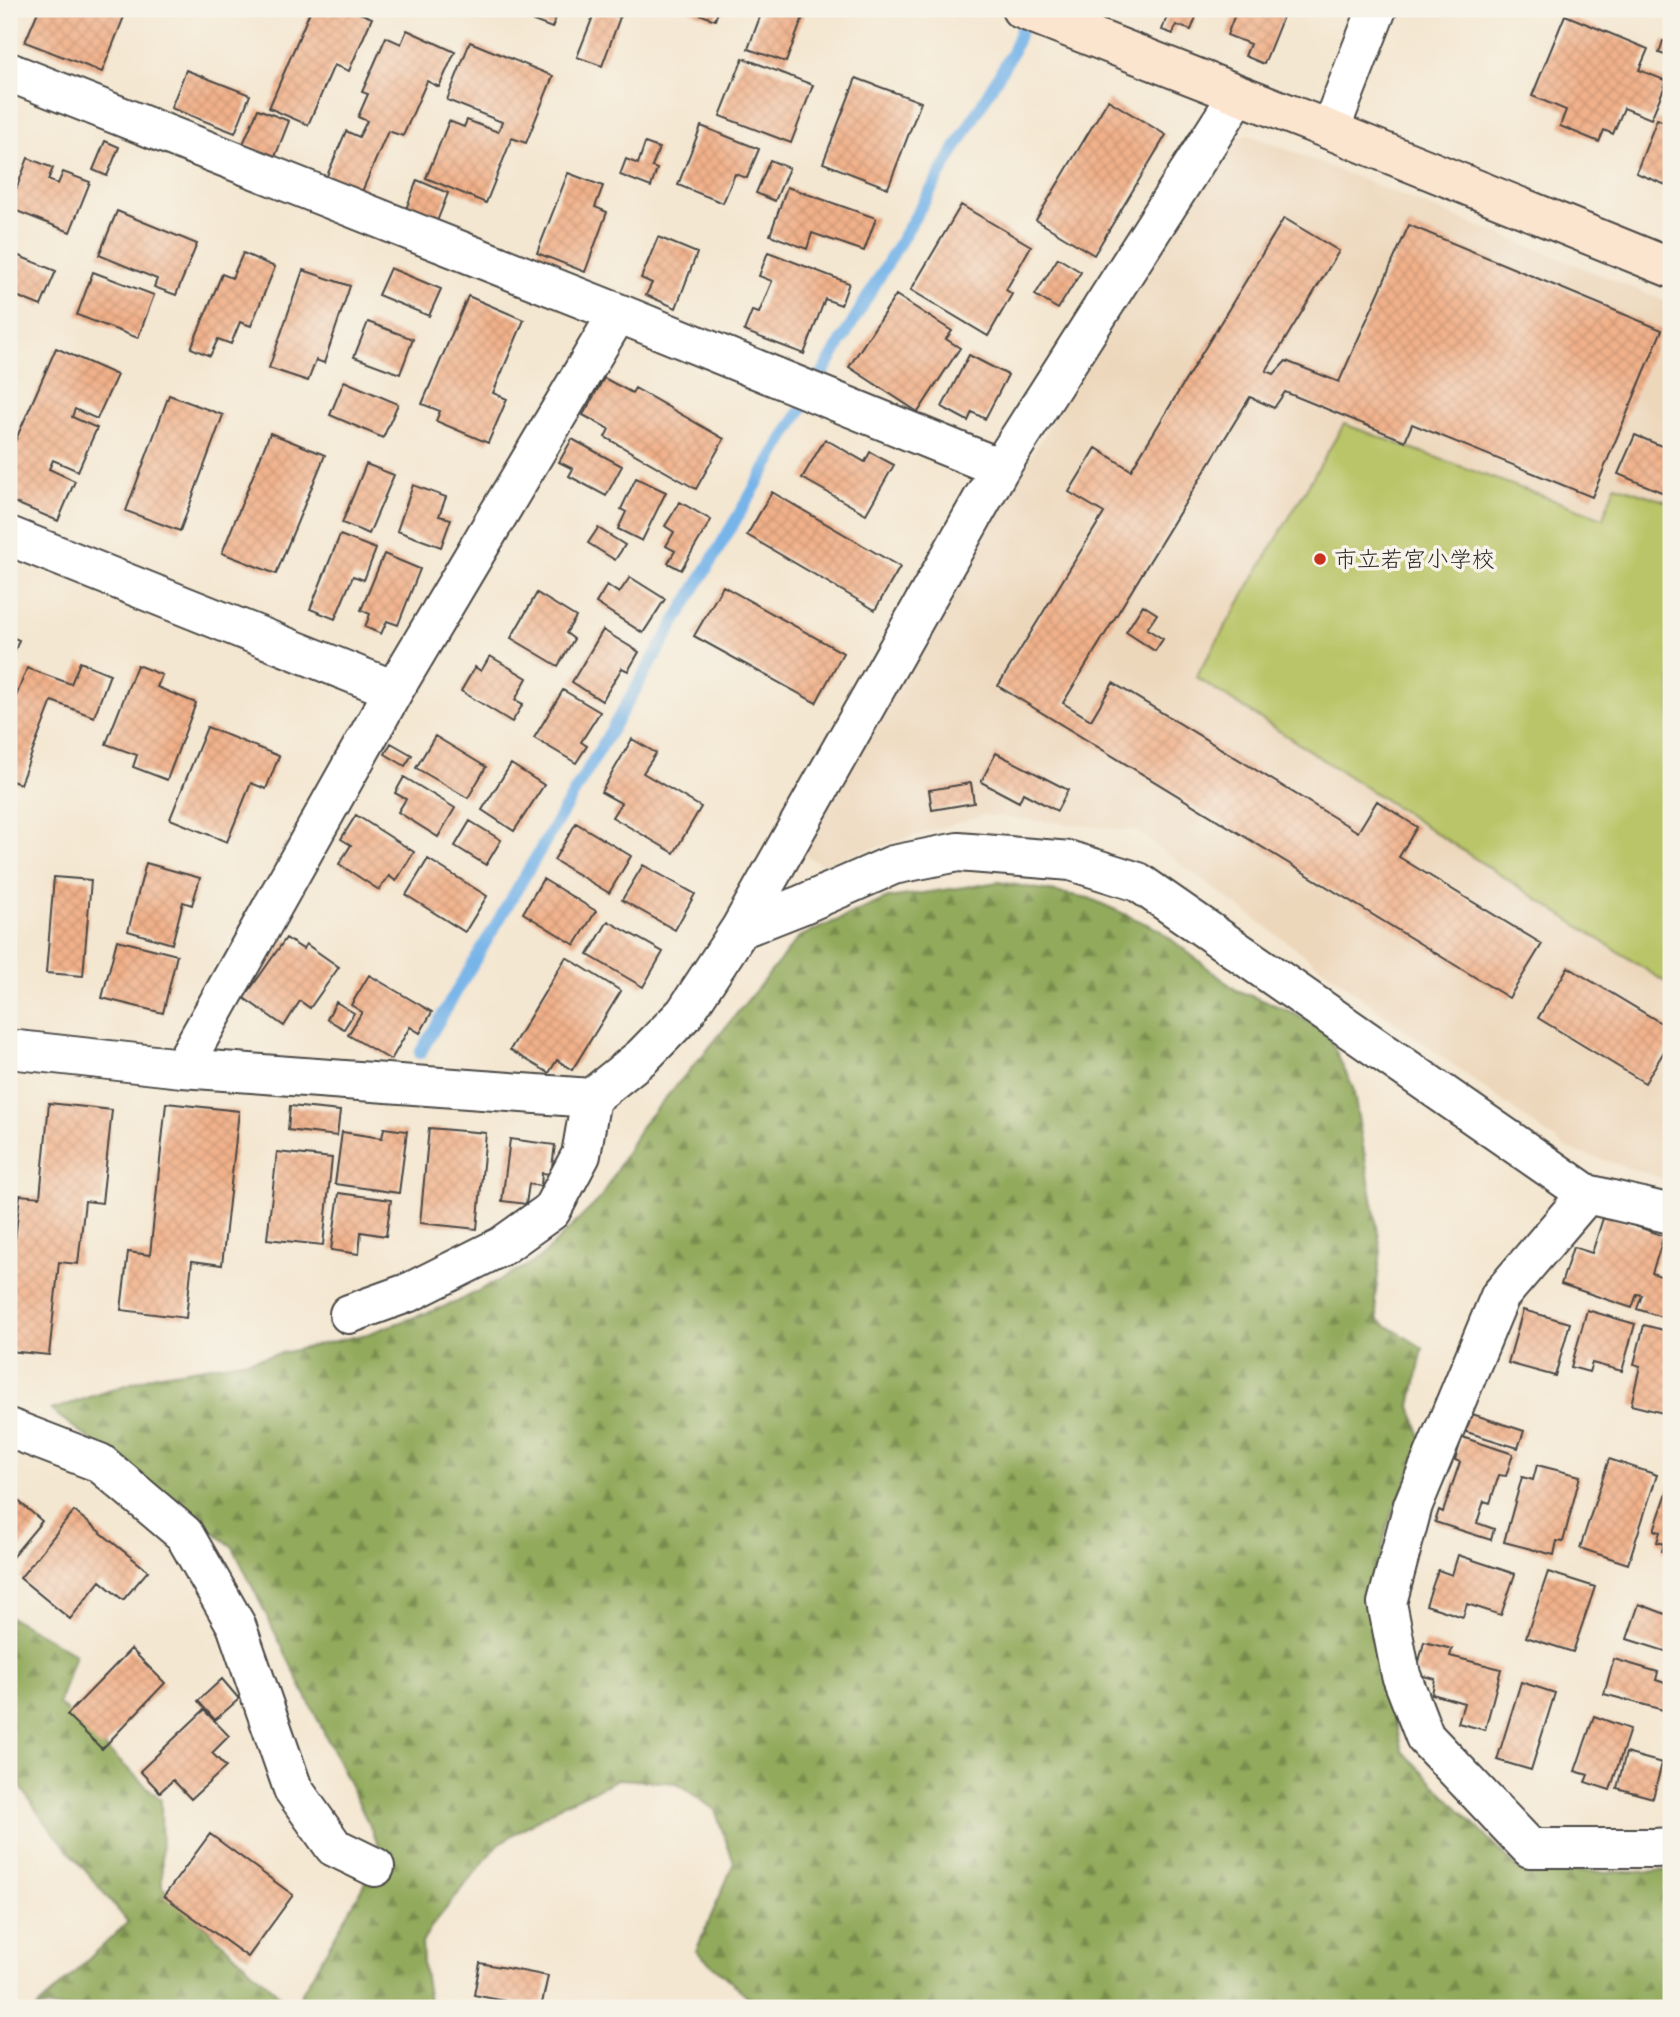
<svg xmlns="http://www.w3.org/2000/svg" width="1680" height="2017" viewBox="0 0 1680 2017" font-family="Pangolin,'Klee One',sans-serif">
<defs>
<pattern id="forest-firs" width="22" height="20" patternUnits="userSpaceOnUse" patternTransform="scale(1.75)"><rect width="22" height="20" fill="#92aa5c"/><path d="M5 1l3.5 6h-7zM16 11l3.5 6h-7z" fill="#778b4c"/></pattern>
<pattern id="building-cross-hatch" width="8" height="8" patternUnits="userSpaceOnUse" patternTransform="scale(1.75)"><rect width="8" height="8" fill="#f1b18a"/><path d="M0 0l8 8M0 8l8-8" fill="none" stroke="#cf9877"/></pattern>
</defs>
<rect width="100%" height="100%" fill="#f7f3e8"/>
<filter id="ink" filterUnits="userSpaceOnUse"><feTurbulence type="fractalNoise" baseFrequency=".0143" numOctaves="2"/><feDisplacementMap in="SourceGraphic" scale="14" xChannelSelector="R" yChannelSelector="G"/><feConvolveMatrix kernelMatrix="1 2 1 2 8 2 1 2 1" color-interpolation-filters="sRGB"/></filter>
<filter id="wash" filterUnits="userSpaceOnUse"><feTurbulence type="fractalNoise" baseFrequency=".00686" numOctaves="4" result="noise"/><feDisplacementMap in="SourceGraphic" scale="28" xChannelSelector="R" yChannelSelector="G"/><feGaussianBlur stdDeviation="1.57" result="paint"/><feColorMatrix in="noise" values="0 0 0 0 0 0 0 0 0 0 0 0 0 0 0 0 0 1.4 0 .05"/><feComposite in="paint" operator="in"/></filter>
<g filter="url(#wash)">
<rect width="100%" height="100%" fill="#f4e7d1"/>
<!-- built -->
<path fill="#edd7bb" d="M 1248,134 L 1671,303 L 1671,1181 L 1567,1149 L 1136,831 L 983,815 L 822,864 L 795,850 L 1216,147 Z"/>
<!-- green -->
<path fill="#b9c567" stroke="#727849" stroke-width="2" d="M 1344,424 L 1603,518 L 1615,485 L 1671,503 L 1671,986 L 1196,677 Z"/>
<!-- forest -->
<path fill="url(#forest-firs)" stroke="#5e6a44" stroke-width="2" d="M 999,882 L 1089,898 L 1158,929 L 1236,990 L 1285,1009 L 1319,1027 L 1330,1039 L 1353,1088 L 1381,1250 L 1375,1299 L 1378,1320 L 1423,1348 L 1411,1406 L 1423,1444 L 1387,1526 L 1371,1610 L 1402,1751 L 1520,1871 L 1635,1872 L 1671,1870 L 1671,2008 L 761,2008 L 696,1951 L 734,1863 L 715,1810 L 677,1783 L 618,1779 L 560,1806 L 498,1844 L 431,1927 L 422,1943 L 423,1965 L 430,2008 L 37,2008 L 128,1922 L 41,1817 L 9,1769 L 9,1616 L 75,1654 L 59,1704 L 161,1800 L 162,1887 L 293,2008 L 383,1853 L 233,1547 L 51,1410 L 156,1375 L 255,1359 L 367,1334 L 457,1302 L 538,1260 L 601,1198 L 641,1126 L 708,1049 L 799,937 L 888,898 Z"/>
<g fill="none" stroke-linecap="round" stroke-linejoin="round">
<!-- stream -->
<path stroke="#76b4e9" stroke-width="12" d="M 420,1053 L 1012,53 L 1027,14"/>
</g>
<g id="blocks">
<!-- building -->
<path fill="url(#building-cross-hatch)" d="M 39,9 L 127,9 L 102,72 L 25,42 Z
M 311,9 L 350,9 L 372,18 L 349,71 L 334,65 L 308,125 L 269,108 Z
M 526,9 L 559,9 L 552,28 L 523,17 Z
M 596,9 L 620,17 L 602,66 L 577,57 Z
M 686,9 L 719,9 L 715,20 Z
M 763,9 L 806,9 L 786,62 L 748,49 Z
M 1162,9 L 1199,9 L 1191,30 L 1176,25 L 1173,34 L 1162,30 L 1168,14 L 1161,12 Z
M 1237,9 L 1286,9 L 1264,64 L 1245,56 L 1250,44 L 1227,35 Z
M 1565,15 L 1648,49 L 1639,70 L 1667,81 L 1651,119 L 1624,108 L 1613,134 L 1604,130 L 1599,142 L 1560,126 L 1566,110 L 1532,96 Z
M 407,30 L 455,52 L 439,87 L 427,81 L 403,136 L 388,131 L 361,194 L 326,178 L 346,131 L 359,137 L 367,121 L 358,117 L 368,94 L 362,92 L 386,37 L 401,44 Z
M 1663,41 L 1671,44 L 1671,57 L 1659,53 Z
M 470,42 L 553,76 L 526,143 L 512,138 L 486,203 L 426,178 L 449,121 L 464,127 L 467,120 L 498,132 L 502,122 L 447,100 Z
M 743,58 L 813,85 L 791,143 L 720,116 Z
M 186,70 L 250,95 L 235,133 L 171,108 Z
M 856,78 L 921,102 L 888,188 L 823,163 Z
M 1108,100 L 1166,135 L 1094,255 L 1036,220 Z
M 258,109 L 289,121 L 275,157 L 243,144 Z
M 1657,119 L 1671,125 L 1671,187 L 1636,173 Z
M 701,126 L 759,149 L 747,178 L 735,174 L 723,203 L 678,185 Z
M 105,141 L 119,147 L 107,176 L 93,170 Z
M 645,143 L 659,148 L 652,167 L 657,169 L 651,187 L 620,175 L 626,159 L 638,164 Z
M 28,158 L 53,168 L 48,180 L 58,184 L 63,172 L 90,182 L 70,232 L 9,208 Z
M 770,160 L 789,168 L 775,201 L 756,193 Z
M 568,173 L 603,186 L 595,207 L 607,212 L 585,272 L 537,253 Z
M 417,180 L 448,193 L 436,224 L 405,212 Z
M 787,187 L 876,218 L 864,251 L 812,233 L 807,249 L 770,235 Z
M 961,205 L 1031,246 L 1006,290 L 1012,294 L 988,336 L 911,290 Z
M 117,211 L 197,244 L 176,295 L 154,287 L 157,279 L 99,255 Z
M 1284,218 L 1339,251 L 1266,371 L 1274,374 L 1286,361 L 1339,382 L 1409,225 L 1662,330 L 1592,497 L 1412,424 L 1405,441 L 1285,392 L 1274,408 L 1250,397 L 1063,703 L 1091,720 L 1113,683 L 1358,832 L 1377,801 L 1417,827 L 1399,857 L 1542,944 L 1509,998 L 998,686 L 1104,513 L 1069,492 L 1096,448 L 1131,470 Z
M 658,237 L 697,253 L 676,308 L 646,295 L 652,283 L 641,278 Z
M 9,252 L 56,271 L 41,306 L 9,293 Z
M 768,252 L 849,283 L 841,305 L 825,299 L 804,354 L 744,331 L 752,311 L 759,313 L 772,281 L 759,276 Z
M 243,253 L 275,267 L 251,326 L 240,322 L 231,344 L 218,339 L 210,356 L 191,348 L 222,274 L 232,278 Z
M 1058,258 L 1081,272 L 1058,309 L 1035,295 Z
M 390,268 L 441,289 L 429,316 L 378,295 Z
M 303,270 L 350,286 L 324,363 L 316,360 L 308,381 L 269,368 Z
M 93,272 L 154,295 L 138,338 L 77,315 Z
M 896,295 L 952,331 L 946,339 L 960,348 L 918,412 L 849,367 Z
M 468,296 L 524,320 L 493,393 L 507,399 L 488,443 L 436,421 L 440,411 L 422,404 Z
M 368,322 L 413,339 L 400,374 L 354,357 Z
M 56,348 L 117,375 L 97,419 L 75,409 L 72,417 L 97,428 L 78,471 L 53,460 L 49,469 L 75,481 L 58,521 L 9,500 L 9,455 Z
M 969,355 L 1008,375 L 985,419 L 972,412 L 968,421 L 942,407 Z
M 604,378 L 632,393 L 635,388 L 724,439 L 696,489 L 605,437 L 609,429 L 583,415 Z
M 344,381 L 398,404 L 383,438 L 330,415 Z
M 169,395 L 223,415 L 180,531 L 126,511 Z
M 270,433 L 325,455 L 276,574 L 222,553 Z
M 1635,435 L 1671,450 L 1671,496 L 1618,474 Z
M 572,439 L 622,466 L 606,496 L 569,476 L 573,469 L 559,462 Z
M 825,439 L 865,462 L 870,452 L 894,465 L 866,514 L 802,478 Z
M 366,464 L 394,475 L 369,534 L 342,523 Z
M 636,478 L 666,492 L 642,541 L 618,529 L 626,512 L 621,509 Z
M 413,485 L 446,497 L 439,516 L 451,519 L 441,547 L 397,531 Z
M 772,492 L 900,567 L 875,610 L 747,535 Z
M 680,502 L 711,520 L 681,570 L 668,563 L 675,551 L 666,546 L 674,532 L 665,526 Z
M 598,528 L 625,545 L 615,560 L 588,543 Z
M 340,535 L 376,549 L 364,580 L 353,576 L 335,619 L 310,609 Z
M 384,554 L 420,569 L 398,625 L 387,621 L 381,634 L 365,627 L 370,614 L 361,610 Z
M 630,577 L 665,599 L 643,633 L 596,603 L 607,585 L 619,593 Z
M 723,586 L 843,653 L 816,703 L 694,636 Z
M 537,593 L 576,617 L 566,633 L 574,639 L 558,666 L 511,638 Z
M 1143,605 L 1157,614 L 1147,629 L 1163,639 L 1155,651 L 1126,632 Z
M 603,630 L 639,652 L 628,671 L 622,668 L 602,701 L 572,682 Z
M 9,636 L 19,640 L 9,666 Z
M 490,656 L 527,678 L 515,700 L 523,704 L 512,722 L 461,691 L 475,667 L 481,671 Z
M 80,662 L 110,674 L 94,717 L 52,701 L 20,784 L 9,780 L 9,744 L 12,735 L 9,733 L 9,715 L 27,668 L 71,684 Z
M 137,665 L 162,675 L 157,687 L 196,703 L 167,780 L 133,767 L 137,755 L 106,744 Z
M 563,690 L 600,712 L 581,742 L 587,746 L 576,763 L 534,738 Z
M 207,727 L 279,756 L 266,789 L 251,783 L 227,842 L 170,819 Z
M 435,736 L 486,767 L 468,798 L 416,768 Z
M 632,739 L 656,753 L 643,773 L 701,807 L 674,853 L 612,817 L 621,803 L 601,792 Z
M 391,743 L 412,755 L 405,766 L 385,754 Z
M 996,753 L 1068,790 L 1057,811 L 1023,793 L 1019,802 L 981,782 Z
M 511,764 L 544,785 L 514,831 L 482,810 Z
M 404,777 L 455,808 L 438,837 L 398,812 L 406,799 L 395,793 Z
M 971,783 L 974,803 L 932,810 L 929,790 Z
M 356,815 L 414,852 L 396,881 L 389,876 L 379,890 L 339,864 L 351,845 L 341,839 Z
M 470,821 L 501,840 L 486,865 L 455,846 Z
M 576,823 L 631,856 L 609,893 L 554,860 Z
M 428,859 L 487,896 L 465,932 L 406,895 Z
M 146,863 L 200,878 L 192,905 L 183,902 L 172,944 L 128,931 Z
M 643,865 L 695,894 L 675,930 L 622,900 Z
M 54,877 L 91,880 L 83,976 L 46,973 Z
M 543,879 L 596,911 L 575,945 L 523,913 Z
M 608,921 L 663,952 L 643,987 L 588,955 Z
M 286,938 L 303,949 L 306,944 L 339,967 L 310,1008 L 300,1001 L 284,1026 L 244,998 Z
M 117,940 L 177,955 L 163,1013 L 102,998 Z
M 566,957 L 621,991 L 572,1070 L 557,1060 L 549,1073 L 510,1050 Z
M 1568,967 L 1671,1029 L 1671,1040 L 1645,1083 L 1538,1018 Z
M 369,975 L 432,1012 L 420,1033 L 410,1027 L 391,1060 L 348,1035 L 362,1012 L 351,1005 Z
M 336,1002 L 354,1013 L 344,1029 L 327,1019 Z
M 49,1103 L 112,1110 L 102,1203 L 85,1201 L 78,1264 L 59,1262 L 49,1355 L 9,1351 L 9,1259 L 13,1259 L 20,1195 L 40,1197 Z
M 166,1103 L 239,1111 L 222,1265 L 192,1261 L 186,1318 L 121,1310 L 128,1252 L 150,1255 Z
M 290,1106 L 340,1111 L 337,1136 L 288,1130 Z
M 384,1128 L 407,1131 L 399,1193 L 335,1184 L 342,1132 L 382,1138 Z
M 429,1128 L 486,1133 L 477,1229 L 420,1223 Z
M 510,1139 L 555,1145 L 551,1174 L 542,1173 L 541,1186 L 529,1184 L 526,1204 L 502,1201 Z
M 277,1152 L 332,1158 L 323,1245 L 267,1239 Z
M 339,1193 L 391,1200 L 386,1236 L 361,1232 L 359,1254 L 331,1250 Z
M 1604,1215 L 1664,1236 L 1652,1273 L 1671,1280 L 1671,1320 L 1637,1309 L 1642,1295 L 1637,1294 L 1632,1308 L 1561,1284 L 1573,1247 L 1592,1253 Z
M 1523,1310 L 1570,1323 L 1555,1376 L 1508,1363 Z
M 1587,1310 L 1635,1324 L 1622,1371 L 1592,1363 L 1589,1372 L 1571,1367 Z
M 1644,1325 L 1671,1332 L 1671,1415 L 1631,1405 L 1640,1366 L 1634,1364 Z
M 1463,1411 L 1524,1431 L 1518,1448 L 1457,1429 Z
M 1462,1437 L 1513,1454 L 1506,1476 L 1499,1475 L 1490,1503 L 1484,1501 L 1477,1523 L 1494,1529 L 1491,1540 L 1435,1522 L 1439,1510 L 1443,1512 L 1460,1462 L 1455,1460 Z
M 1609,1459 L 1657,1475 L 1628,1564 L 1580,1548 Z
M 1537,1465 L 1580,1476 L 1563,1542 L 1557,1541 L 1554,1555 L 1504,1542 L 1522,1477 L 1533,1480 Z
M 1671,1481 L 1671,1554 L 1662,1551 L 1664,1544 L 1657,1542 L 1660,1532 L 1654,1530 Z
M 9,1493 L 42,1521 L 9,1561 Z
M 74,1511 L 148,1571 L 123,1600 L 100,1581 L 70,1619 L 20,1578 Z
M 1458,1555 L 1515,1574 L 1501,1615 L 1467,1604 L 1463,1617 L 1426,1605 L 1438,1570 L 1452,1575 Z
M 1548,1572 L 1595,1587 L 1573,1652 L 1526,1637 Z
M 1639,1604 L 1671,1616 L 1671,1653 L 1627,1639 Z
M 1424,1642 L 1452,1649 L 1450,1656 L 1501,1669 L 1485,1730 L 1458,1723 L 1464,1703 L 1432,1694 L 1435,1679 L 1416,1674 Z
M 131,1649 L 165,1683 L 102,1749 L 67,1715 Z
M 1614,1659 L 1658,1672 L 1656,1680 L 1671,1685 L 1671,1698 L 1667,1711 L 1604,1694 Z
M 222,1679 L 239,1699 L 215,1720 L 198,1701 Z
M 1521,1682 L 1555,1693 L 1531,1770 L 1497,1760 Z
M 204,1710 L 229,1736 L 212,1753 L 226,1767 L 191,1799 L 173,1780 L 160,1792 L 140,1771 Z
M 1594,1716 L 1630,1729 L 1610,1790 L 1585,1782 L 1588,1775 L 1575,1771 Z
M 1626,1753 L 1662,1763 L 1653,1798 L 1617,1788 Z
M 210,1834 L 293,1895 L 248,1957 L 164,1896 Z
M 480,1963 L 548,1976 L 541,2008 L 474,1995 Z"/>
</g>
</g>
<g filter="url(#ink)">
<use href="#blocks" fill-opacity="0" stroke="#494744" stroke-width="2"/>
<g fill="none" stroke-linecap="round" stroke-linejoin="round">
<defs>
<path id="street" d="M 9,72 L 618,313 L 1000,468
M 1330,130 L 1377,9
M 9,536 L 394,690
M 740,929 L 801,905 L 893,865 L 958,852 L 1071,861 L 1138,882 L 1587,1194 L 1671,1214
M 9,1049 L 182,1068 L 591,1098 L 642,1057 L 685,1013 L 740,929 L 1000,468 L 1238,95
M 182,1068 L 394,690 L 618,313
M 1587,1194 L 1500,1296 L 1413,1505 L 1387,1603 L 1401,1675 L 1425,1737 L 1530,1848 L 1654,1848 L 1671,1847
M 349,1314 L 410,1292 L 502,1246 L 551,1211 L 581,1155 L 591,1098
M 9,1428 L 100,1463 L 184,1534 L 236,1625 L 293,1789 L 334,1847 L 375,1867"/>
<path id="secondary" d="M 1021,9 L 1330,130 L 1671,268"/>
</defs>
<!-- street casing -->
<use href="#street" stroke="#494744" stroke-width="42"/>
<!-- secondary casing -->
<use href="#secondary" stroke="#494744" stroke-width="42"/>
<!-- street -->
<use href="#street" stroke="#fff" stroke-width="38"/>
<!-- secondary -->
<use href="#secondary" stroke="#fce5cf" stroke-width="38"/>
</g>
</g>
<!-- markers -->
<circle fill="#c8321e" stroke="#f7f3e8" stroke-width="2.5" cx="1320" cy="559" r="7"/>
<g text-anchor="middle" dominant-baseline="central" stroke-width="7" stroke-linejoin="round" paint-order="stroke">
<!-- poi labels -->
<g font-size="23" fill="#2b2b2b" stroke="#f7f3e8" text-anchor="start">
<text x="1334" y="559">市立若宮小学校</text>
</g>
</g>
<!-- margin -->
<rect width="1680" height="2017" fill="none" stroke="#f7f3e8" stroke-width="35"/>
</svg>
